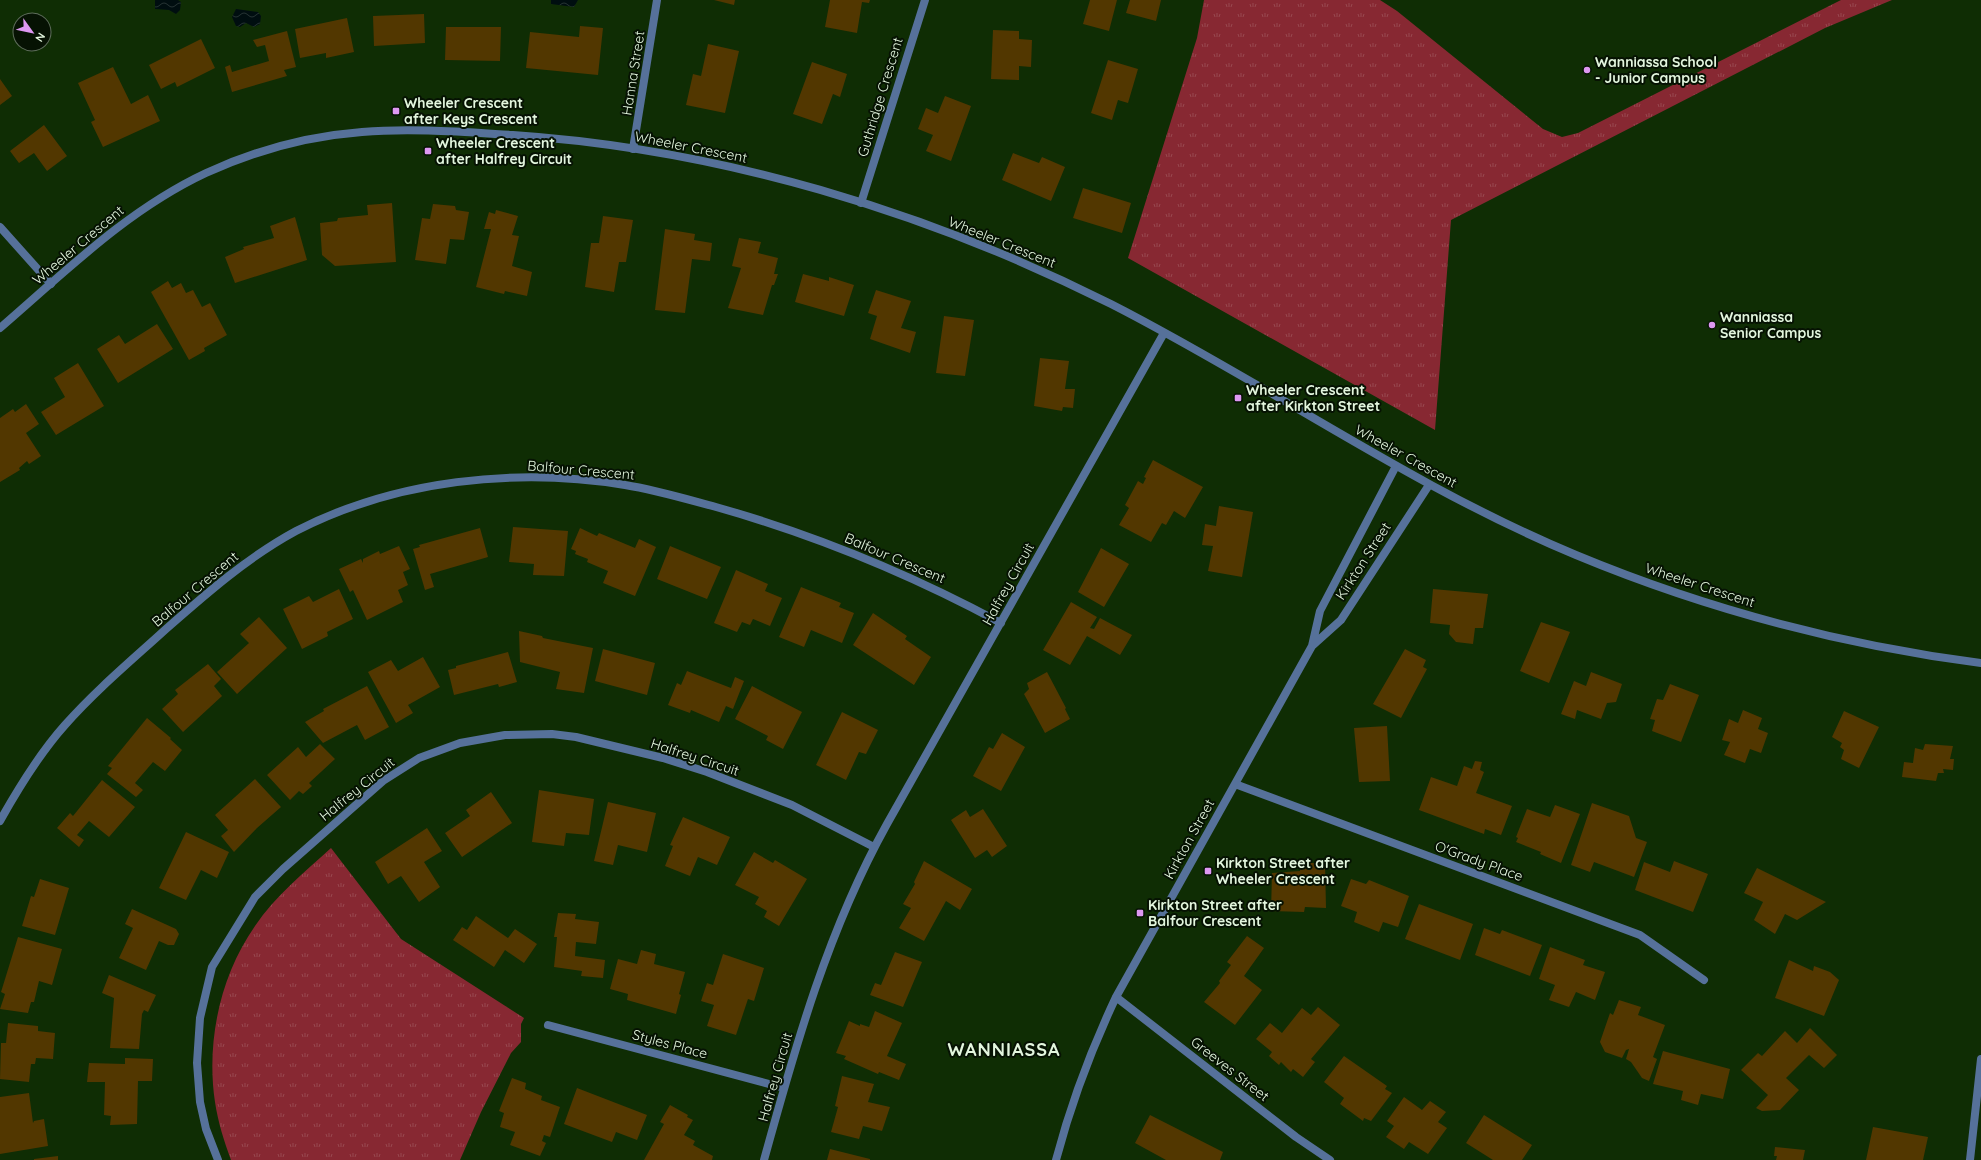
<svg xmlns="http://www.w3.org/2000/svg" width="1981" height="1160" viewBox="0 0 1981 1160" font-family="Quicksand,sans-serif">
<defs>
<pattern id="park-tufts" width="24" height="20" patternUnits="userSpaceOnUse"><rect width="24" height="20" fill="#872832"/><path d="M3 7l-1-3M5 7V3M7 7l1-3M15 17l-1-3M17 17v-4M19 17l1-3" fill="none" stroke="#98484f"/></pattern>
<pattern id="water-waves" width="16" height="10" patternUnits="userSpaceOnUse"><rect width="16" height="10" fill="#000e10"/><path d="M0 5q4-4 8 0t8 0" fill="none" stroke="#253232"/></pattern>
</defs>
<rect width="100%" height="100%" fill="#0f2d04"/>
<!-- park -->
<path fill="url(#park-tufts)" d="M 1204,0 L 1380,0 L 1397,11 L 1543,129 L 1562,137 L 1578,133 L 1841,0 L 1892,0 L 1825,28 L 1451,220 L 1435,430 L 1128,258 L 1197,38 Z
M 331,848 L 401,939 L 524,1018 L 521,1024 L 521,1042 L 511,1053 L 481,1112 L 460,1160 L 231,1160 C 224,1141 218,1122 215,1102 C 206,1042 220,976 255,926 C 275,896 305,872 331,848 Z"/>
<!-- water -->
<path fill="url(#water-waves)" d="M 155,0 L 178,0 L 181,2 L 180,10 L 176,14 L 169,10 L 155,9 Z
M 551,0 L 578,0 L 574,7 L 551,4 Z
M 236,9 L 258,12 L 261,16 L 260,24 L 254,27 L 246,23 L 240,27 L 236,26 L 232,17 Z"/>
<!-- building -->
<path fill="#523700" d="M 714,0 L 735,0 L 734,5 Z
M 830,0 L 870,0 L 869,3 L 862,2 L 857,33 L 825,27 Z
M 1090,0 L 1117,0 L 1109,31 L 1083,24 Z
M 1130,0 L 1161,0 L 1156,21 L 1126,13 Z
M 424,14 L 425,43 L 374,46 L 373,16 Z
M 347,18 L 354,52 L 326,58 L 326,53 L 300,58 L 295,29 Z
M 580,26 L 603,28 L 598,75 L 526,68 L 530,32 L 579,37 Z
M 446,27 L 501,27 L 500,61 L 445,60 Z
M 993,30 L 1019,31 L 1019,39 L 1032,40 L 1031,67 L 1019,66 L 1019,80 L 991,79 Z
M 287,31 L 296,67 L 284,70 L 287,76 L 232,92 L 225,67 L 230,65 L 232,72 L 269,61 L 265,45 L 257,47 L 253,40 Z
M 201,39 L 215,68 L 177,87 L 175,82 L 161,89 L 149,65 Z
M 708,44 L 739,51 L 725,113 L 686,105 L 693,74 L 701,76 Z
M 1108,60 L 1138,69 L 1128,103 L 1118,100 L 1112,120 L 1091,113 Z
M 812,62 L 847,74 L 840,97 L 833,94 L 822,124 L 793,114 Z
M 113,67 L 131,104 L 148,95 L 160,121 L 103,147 L 91,122 L 95,120 L 78,83 Z
M 0,79 L 12,96 L 0,105 Z
M 945,96 L 971,106 L 951,161 L 926,151 L 933,135 L 918,129 L 926,108 L 938,113 Z
M 44,125 L 67,156 L 47,171 L 34,153 L 19,163 L 10,151 Z
M 1013,153 L 1039,163 L 1042,157 L 1065,167 L 1051,201 L 1002,180 Z
M 1083,188 L 1131,203 L 1122,233 L 1073,218 Z
M 392,203 L 396,262 L 335,266 L 322,255 L 320,223 L 337,221 L 338,218 L 368,215 L 367,205 Z
M 433,204 L 455,206 L 456,210 L 469,212 L 464,240 L 450,239 L 446,264 L 415,260 L 422,218 L 430,219 Z
M 496,210 L 518,216 L 512,235 L 519,236 L 512,266 L 532,272 L 527,296 L 505,291 L 504,294 L 476,287 L 491,229 L 484,229 L 489,212 L 495,214 Z
M 603,216 L 633,220 L 626,262 L 619,262 L 614,292 L 585,287 L 591,243 L 599,243 Z
M 295,217 L 307,260 L 235,283 L 225,257 L 244,249 L 243,247 L 274,238 L 270,226 Z
M 665,229 L 695,234 L 694,240 L 712,243 L 710,261 L 692,259 L 685,313 L 655,310 Z
M 739,238 L 761,242 L 758,253 L 778,258 L 774,274 L 778,274 L 774,285 L 772,285 L 763,315 L 728,308 L 741,268 L 732,266 Z
M 803,274 L 829,281 L 829,277 L 854,285 L 844,316 L 795,302 Z
M 168,281 L 172,288 L 181,283 L 186,293 L 193,290 L 202,307 L 210,303 L 227,335 L 204,348 L 205,351 L 189,360 L 151,292 Z
M 876,290 L 911,301 L 901,328 L 916,332 L 910,353 L 870,339 L 877,316 L 868,313 Z
M 944,316 L 974,320 L 965,376 L 936,373 Z
M 157,324 L 173,349 L 118,383 L 97,349 L 119,335 L 125,344 Z
M 1040,358 L 1069,361 L 1065,389 L 1075,389 L 1073,408 L 1063,407 L 1062,411 L 1034,406 Z
M 78,363 L 104,406 L 56,435 L 41,412 L 65,397 L 54,378 Z
M 26,404 L 39,424 L 26,433 L 41,456 L 29,464 L 27,461 L 19,468 L 20,470 L 0,482 L 0,418 L 13,409 L 15,412 Z
M 1153,460 L 1203,487 L 1185,518 L 1174,511 L 1166,525 L 1162,523 L 1151,542 L 1119,525 L 1129,508 L 1125,505 L 1138,481 L 1143,484 L 1146,478 L 1144,477 Z
M 1219,506 L 1253,512 L 1242,577 L 1208,571 L 1213,546 L 1202,545 L 1205,524 L 1216,526 Z
M 513,527 L 568,531 L 564,576 L 533,575 L 534,564 L 509,562 Z
M 480,528 L 488,557 L 430,574 L 434,587 L 425,590 L 413,549 L 420,547 L 419,545 Z
M 580,528 L 597,536 L 599,533 L 635,548 L 639,539 L 656,547 L 635,596 L 603,583 L 608,571 L 587,562 L 588,559 L 575,554 L 576,551 L 571,549 Z
M 399,546 L 410,569 L 403,572 L 408,585 L 398,590 L 403,602 L 367,620 L 353,590 L 350,592 L 339,569 L 361,559 L 363,563 L 363,559 L 379,551 L 380,554 Z
M 670,546 L 721,567 L 707,599 L 657,579 Z
M 1101,548 L 1129,564 L 1104,607 L 1078,592 Z
M 736,570 L 768,584 L 765,591 L 782,598 L 770,626 L 753,619 L 750,625 L 742,622 L 737,632 L 714,623 Z
M 801,587 L 841,603 L 839,607 L 854,613 L 842,643 L 811,630 L 804,647 L 779,637 Z
M 339,589 L 353,619 L 327,632 L 328,636 L 302,649 L 283,609 L 309,596 L 313,602 Z
M 1433,589 L 1488,594 L 1483,628 L 1475,628 L 1473,644 L 1456,642 L 1449,634 L 1450,625 L 1430,623 Z
M 1071,602 L 1097,617 L 1090,628 L 1094,629 L 1100,618 L 1132,635 L 1120,655 L 1087,636 L 1070,665 L 1043,650 Z
M 873,613 L 907,636 L 905,639 L 931,657 L 914,685 L 853,645 Z
M 259,617 L 287,648 L 237,694 L 217,672 L 249,643 L 240,634 Z
M 1541,622 L 1570,632 L 1549,683 L 1520,671 Z
M 519,631 L 542,636 L 543,638 L 593,648 L 584,693 L 556,689 L 560,672 L 520,662 Z
M 603,649 L 655,663 L 647,695 L 595,681 Z
M 1405,649 L 1426,660 L 1423,667 L 1427,669 L 1401,718 L 1373,704 Z
M 508,652 L 517,682 L 499,687 L 498,684 L 454,695 L 448,670 L 456,668 L 456,666 Z
M 423,657 L 440,687 L 408,705 L 413,713 L 396,723 L 368,672 L 391,660 L 398,671 Z
M 208,664 L 221,679 L 214,686 L 222,696 L 183,732 L 162,709 L 178,694 L 175,690 Z
M 687,671 L 731,688 L 735,677 L 744,681 L 733,709 L 726,706 L 719,722 L 691,710 L 690,713 L 668,705 L 677,683 L 681,685 Z
M 1047,672 L 1066,708 L 1065,709 L 1070,719 L 1045,733 L 1024,694 L 1029,689 L 1027,683 Z
M 1591,672 L 1622,684 L 1616,702 L 1607,703 L 1601,719 L 1577,710 L 1575,719 L 1561,714 L 1574,681 L 1586,686 Z
M 1670,684 L 1699,695 L 1681,742 L 1652,731 L 1655,720 L 1650,719 L 1657,699 L 1663,700 Z
M 367,686 L 389,727 L 365,740 L 357,725 L 323,743 L 305,722 L 324,711 L 323,709 Z
M 752,686 L 802,712 L 783,749 L 766,740 L 768,736 L 735,719 Z
M 1743,710 L 1762,718 L 1758,729 L 1768,733 L 1761,753 L 1750,749 L 1745,763 L 1724,755 L 1730,742 L 1722,740 L 1729,719 L 1738,723 Z
M 1844,711 L 1879,727 L 1859,768 L 1841,759 L 1844,750 L 1840,747 L 1842,743 L 1832,737 Z
M 842,712 L 878,730 L 866,754 L 859,752 L 846,780 L 816,765 Z
M 147,718 L 171,738 L 170,739 L 182,750 L 165,771 L 153,762 L 135,783 L 143,790 L 136,797 L 107,774 L 112,768 L 108,766 Z
M 1387,726 L 1390,781 L 1359,782 L 1354,728 Z
M 1002,733 L 1025,747 L 1001,791 L 973,776 L 989,747 L 993,749 Z
M 320,744 L 335,759 L 309,783 L 312,786 L 303,794 L 299,791 L 290,800 L 267,775 L 298,747 L 306,757 Z
M 1925,744 L 1953,746 L 1950,759 L 1954,759 L 1953,770 L 1943,769 L 1944,773 L 1938,773 L 1936,781 L 1902,777 L 1904,762 L 1913,763 L 1915,748 L 1923,750 Z
M 1475,761 L 1482,762 L 1480,770 L 1484,772 L 1476,793 L 1512,806 L 1501,835 L 1485,829 L 1484,834 L 1419,810 L 1431,777 L 1457,786 L 1464,766 L 1472,769 Z
M 255,779 L 281,807 L 257,828 L 234,852 L 221,836 L 228,830 L 215,815 Z
M 102,780 L 135,807 L 109,837 L 89,821 L 77,835 L 84,840 L 79,847 L 57,828 L 70,813 L 73,816 Z
M 539,790 L 594,799 L 589,835 L 566,833 L 564,846 L 532,842 Z
M 491,792 L 512,823 L 462,857 L 445,833 L 470,816 L 466,810 Z
M 608,802 L 656,813 L 647,852 L 618,845 L 613,865 L 594,861 Z
M 1592,803 L 1629,816 L 1636,838 L 1647,842 L 1634,877 L 1594,862 L 1590,872 L 1571,865 Z
M 1555,805 L 1580,814 L 1561,863 L 1540,854 L 1541,852 L 1516,842 L 1518,838 L 1516,837 L 1527,809 L 1550,817 Z
M 983,809 L 1007,846 L 992,857 L 987,850 L 975,858 L 951,820 L 966,810 L 970,817 Z
M 683,817 L 730,837 L 717,865 L 698,857 L 690,876 L 665,866 L 673,846 L 670,845 Z
M 427,828 L 442,851 L 424,862 L 440,887 L 419,902 L 401,876 L 388,884 L 375,862 Z
M 186,832 L 229,852 L 217,878 L 201,870 L 186,900 L 159,888 Z
M 754,852 L 773,863 L 775,860 L 807,879 L 779,926 L 764,917 L 767,911 L 755,904 L 759,897 L 735,885 Z
M 924,861 L 972,889 L 960,910 L 946,901 L 924,941 L 899,928 L 911,908 L 903,904 L 915,884 L 914,882 Z
M 1674,861 L 1708,874 L 1693,912 L 1635,890 L 1644,862 L 1670,872 Z
M 1301,863 L 1325,863 L 1326,908 L 1305,907 L 1304,912 L 1271,911 L 1272,873 L 1300,871 Z
M 1757,868 L 1826,902 L 1797,920 L 1785,914 L 1775,934 L 1754,920 L 1763,902 L 1744,893 Z
M 40,879 L 69,888 L 55,935 L 22,926 L 31,896 L 34,897 Z
M 1351,879 L 1366,884 L 1369,880 L 1409,896 L 1398,927 L 1383,922 L 1379,932 L 1354,922 L 1357,912 L 1341,906 Z
M 1419,904 L 1473,924 L 1460,960 L 1405,939 Z
M 132,909 L 176,929 L 179,934 L 174,945 L 168,945 L 159,941 L 146,970 L 119,958 L 133,928 L 125,924 Z
M 558,913 L 576,914 L 575,919 L 599,922 L 596,944 L 576,942 L 575,956 L 605,960 L 603,978 L 581,976 L 582,971 L 554,967 L 557,937 L 554,937 Z
M 476,916 L 508,938 L 515,929 L 537,944 L 524,963 L 505,950 L 494,967 L 453,940 L 462,927 L 467,930 Z
M 1484,928 L 1500,934 L 1502,930 L 1542,945 L 1530,976 L 1475,955 Z
M 1247,936 L 1264,948 L 1244,976 L 1262,990 L 1235,1025 L 1204,1002 L 1220,983 L 1219,981 L 1231,965 L 1227,962 Z
M 18,937 L 62,949 L 52,985 L 39,981 L 34,1002 L 31,1002 L 28,1013 L 0,1009 L 5,994 L 1,992 Z
M 1550,947 L 1585,960 L 1583,965 L 1605,972 L 1595,1000 L 1576,992 L 1569,1007 L 1549,1000 L 1555,985 L 1539,979 Z
M 641,950 L 656,954 L 654,964 L 685,972 L 679,994 L 681,995 L 676,1014 L 627,1000 L 628,994 L 610,989 L 618,959 L 637,964 Z
M 895,952 L 922,962 L 903,1007 L 870,995 L 875,983 L 881,985 Z
M 723,954 L 764,968 L 754,1001 L 748,999 L 736,1035 L 707,1026 L 714,1005 L 701,1001 L 707,983 L 713,985 Z
M 1789,960 L 1813,971 L 1814,966 L 1830,972 L 1839,980 L 1824,1016 L 1775,998 Z
M 109,975 L 156,995 L 148,1012 L 144,1010 L 142,1014 L 139,1049 L 110,1048 L 114,998 L 102,993 Z
M 1619,1000 L 1641,1007 L 1638,1015 L 1665,1025 L 1653,1057 L 1657,1059 L 1649,1081 L 1642,1078 L 1631,1062 L 1626,1059 L 1629,1049 L 1626,1050 L 1622,1058 L 1605,1052 L 1600,1042 L 1610,1013 L 1613,1015 Z
M 1318,1007 L 1340,1025 L 1311,1059 L 1315,1062 L 1303,1077 L 1293,1069 L 1291,1072 L 1281,1062 L 1279,1065 L 1269,1056 L 1272,1052 L 1256,1039 L 1270,1023 L 1282,1033 L 1302,1008 L 1311,1015 Z
M 875,1011 L 902,1023 L 887,1056 L 906,1064 L 899,1080 L 879,1072 L 878,1074 L 844,1059 L 846,1056 L 836,1053 L 849,1021 L 860,1026 L 860,1024 L 869,1027 Z
M 8,1023 L 38,1026 L 38,1031 L 55,1033 L 53,1059 L 36,1058 L 35,1064 L 31,1064 L 29,1082 L 0,1079 L 1,1043 L 6,1043 Z
M 1810,1028 L 1837,1055 L 1824,1068 L 1809,1055 L 1786,1078 L 1799,1090 L 1780,1110 L 1762,1111 L 1756,1108 L 1768,1095 L 1741,1070 L 1758,1053 L 1762,1056 L 1785,1031 L 1797,1043 Z
M 1663,1051 L 1730,1069 L 1723,1099 L 1701,1094 L 1698,1105 L 1681,1100 L 1683,1091 L 1653,1084 Z
M 1344,1056 L 1387,1086 L 1385,1089 L 1392,1093 L 1371,1121 L 1364,1118 L 1363,1121 L 1340,1104 L 1344,1098 L 1324,1082 Z
M 125,1058 L 153,1059 L 152,1081 L 138,1081 L 137,1124 L 110,1125 L 111,1116 L 104,1115 L 105,1082 L 87,1082 L 89,1063 L 125,1064 Z
M 842,1076 L 874,1084 L 868,1102 L 890,1107 L 882,1131 L 863,1126 L 859,1139 L 831,1132 L 838,1107 L 835,1106 Z
M 512,1078 L 526,1083 L 525,1089 L 542,1096 L 541,1100 L 560,1107 L 550,1137 L 544,1135 L 542,1141 L 546,1143 L 540,1156 L 510,1145 L 515,1132 L 500,1127 L 504,1113 L 499,1111 Z
M 577,1088 L 647,1115 L 637,1140 L 616,1132 L 612,1142 L 564,1124 Z
M 29,1093 L 33,1123 L 34,1121 L 44,1119 L 48,1146 L 0,1154 L 0,1097 Z
M 1404,1097 L 1422,1110 L 1430,1101 L 1446,1112 L 1438,1122 L 1447,1128 L 1428,1154 L 1409,1142 L 1404,1149 L 1386,1137 L 1394,1126 L 1387,1121 Z
M 670,1105 L 688,1115 L 687,1117 L 693,1120 L 684,1135 L 695,1141 L 693,1145 L 713,1156 L 712,1160 L 644,1160 L 664,1124 L 660,1122 Z
M 1150,1115 L 1223,1152 L 1220,1160 L 1166,1160 L 1135,1143 Z
M 1484,1115 L 1532,1145 L 1522,1160 L 1493,1160 L 1466,1143 Z
M 1873,1127 L 1928,1137 L 1923,1160 L 1866,1160 Z
M 1775,1147 L 1805,1150 L 1803,1160 L 1776,1160 L 1777,1156 L 1774,1156 Z
M 830,1149 L 870,1159 L 870,1160 L 827,1160 Z
M 58,1156 L 58,1160 L 34,1160 L 34,1159 Z"/>
<g fill="none" stroke-linecap="round" stroke-linejoin="round">
<!-- minor -->
<path stroke="#56719a" stroke-width="8" d="M 633,149 L 657,0
M 861,203 L 925,0
M 0,227 L 51,284
M 1312,646 L 1341,620 L 1429,485
M 1235,784 L 1640,935 L 1704,980
M 0,821 C 19,787 39,754 65,725 C 96,690 132,660 166,629 C 207,593 248,557 296,531 C 395,480 516,467 625,485 C 656,490 686,499 716,507 C 815,535 910,574 1001,623
M 1116,997 L 1296,1137 L 1330,1160
M 548,1025 L 784,1088
M 218,1160 L 206,1129 L 200,1102 L 197,1063 L 200,1018 L 212,967 L 255,897 L 283,869 L 383,781 L 419,758 L 460,743 L 505,735 L 552,734 L 576,737 L 663,758 L 707,772 L 792,805 L 874,847
M 764,1160 C 796,1044 828,930 887,824 L 1164,333
M 1056,1160 C 1071,1103 1091,1050 1116,997 L 1312,646 L 1320,611 L 1396,466
M 1970,1160 L 1981,1059"/>
<!-- tertiary -->
<path stroke="#56719a" stroke-width="8" d="M 0,328 C 65,272 127,210 206,173 C 254,151 309,136 362,132 C 412,128 462,132 513,135 C 720,149 926,211 1111,304 C 1268,384 1412,487 1576,555 C 1706,609 1842,645 1981,663"/>
</g>
<!-- markers -->
<g fill="#de98f2" stroke="#061203" stroke-width="1.5">
<circle cx="1587" cy="70" r="4"/>
<rect x="392" y="107" width="8" height="8" rx="2"/>
<rect x="424" y="147" width="8" height="8" rx="2"/>
<circle cx="1712" cy="325" r="4"/>
<rect x="1234" y="394" width="8" height="8" rx="2"/>
<rect x="1204" y="867" width="8" height="8" rx="2"/>
<rect x="1136" y="909" width="8" height="8" rx="2"/>
</g>
<g text-anchor="middle" dominant-baseline="central" stroke-width="4" stroke-linejoin="round" paint-order="stroke">
<!-- poi labels -->
<g font-size="14" font-weight="bold" fill="#e3f6de" stroke="#061203" text-anchor="start">
<text x="1595" y="62">Wanniassa School<tspan x="1595" dy="16">- Junior Campus</tspan></text>
<text x="404" y="103">Wheeler Crescent<tspan x="404" dy="16">after Keys Crescent</tspan></text>
<text x="436" y="143">Wheeler Crescent<tspan x="436" dy="16">after Halfrey Circuit</tspan></text>
<text x="1720" y="317">Wanniassa<tspan x="1720" dy="16">Senior Campus</tspan></text>
<text x="1246" y="390">Wheeler Crescent<tspan x="1246" dy="16">after Kirkton Street</tspan></text>
<text x="1216" y="863">Kirkton Street after<tspan x="1216" dy="16">Wheeler Crescent</tspan></text>
<text x="1148" y="905">Kirkton Street after<tspan x="1148" dy="16">Balfour Crescent</tspan></text>
</g>
<!-- street labels -->
<g font-size="14" fill="#e3f6de" stroke="#061203">
<text transform="translate(633 73) rotate(-81)">Hanna Street</text>
<text transform="translate(880 97) rotate(-73)">Guthridge Crescent</text>
<text transform="translate(691 147) rotate(11)">Wheeler Crescent</text>
<text transform="translate(1002 242) rotate(22)">Wheeler Crescent</text>
<text transform="translate(78 245) rotate(-40)">Wheeler Crescent</text>
<text transform="translate(1406 456) rotate(29)">Wheeler Crescent</text>
<text transform="translate(581 470) rotate(5)">Balfour Crescent</text>
<text transform="translate(895 558) rotate(23)">Balfour Crescent</text>
<text transform="translate(1363 561) rotate(-57)">Kirkton Street</text>
<text transform="translate(1008 584) rotate(-61)">Halfrey Circuit</text>
<text transform="translate(1700 585) rotate(18)">Wheeler Crescent</text>
<text transform="translate(195 589) rotate(-40)">Balfour Crescent</text>
<text transform="translate(695 757) rotate(18)">Halfrey Circuit</text>
<text transform="translate(357 789) rotate(-39)">Halfrey Circuit</text>
<text transform="translate(1189 839) rotate(-61)">Kirkton Street</text>
<text transform="translate(1479 861) rotate(20)">O'Grady Place</text>
<text transform="translate(670 1044) rotate(15)">Styles Place</text>
<text transform="translate(1230 1069) rotate(38)">Greeves Street</text>
<text transform="translate(775 1077) rotate(-74)">Halfrey Circuit</text>
</g>
<!-- district labels -->
<g font-size="18" font-weight="bold" letter-spacing="1" fill="#e3f6de" stroke="#061203">
<text x="1004" y="1049">WANNIASSA</text>
</g>
</g>
<!-- north arrow -->
<g transform="translate(32 32) rotate(123)"><circle r="19" fill="#061203" stroke="#5e6d5b"/>
<path d="M0-3L7 15L0 10L-7 15Z" fill="#de98f2"/>
<text y="-6" font-size="11" font-weight="bold" text-anchor="middle" fill="#e3f6de">N</text>
</g>
</svg>
